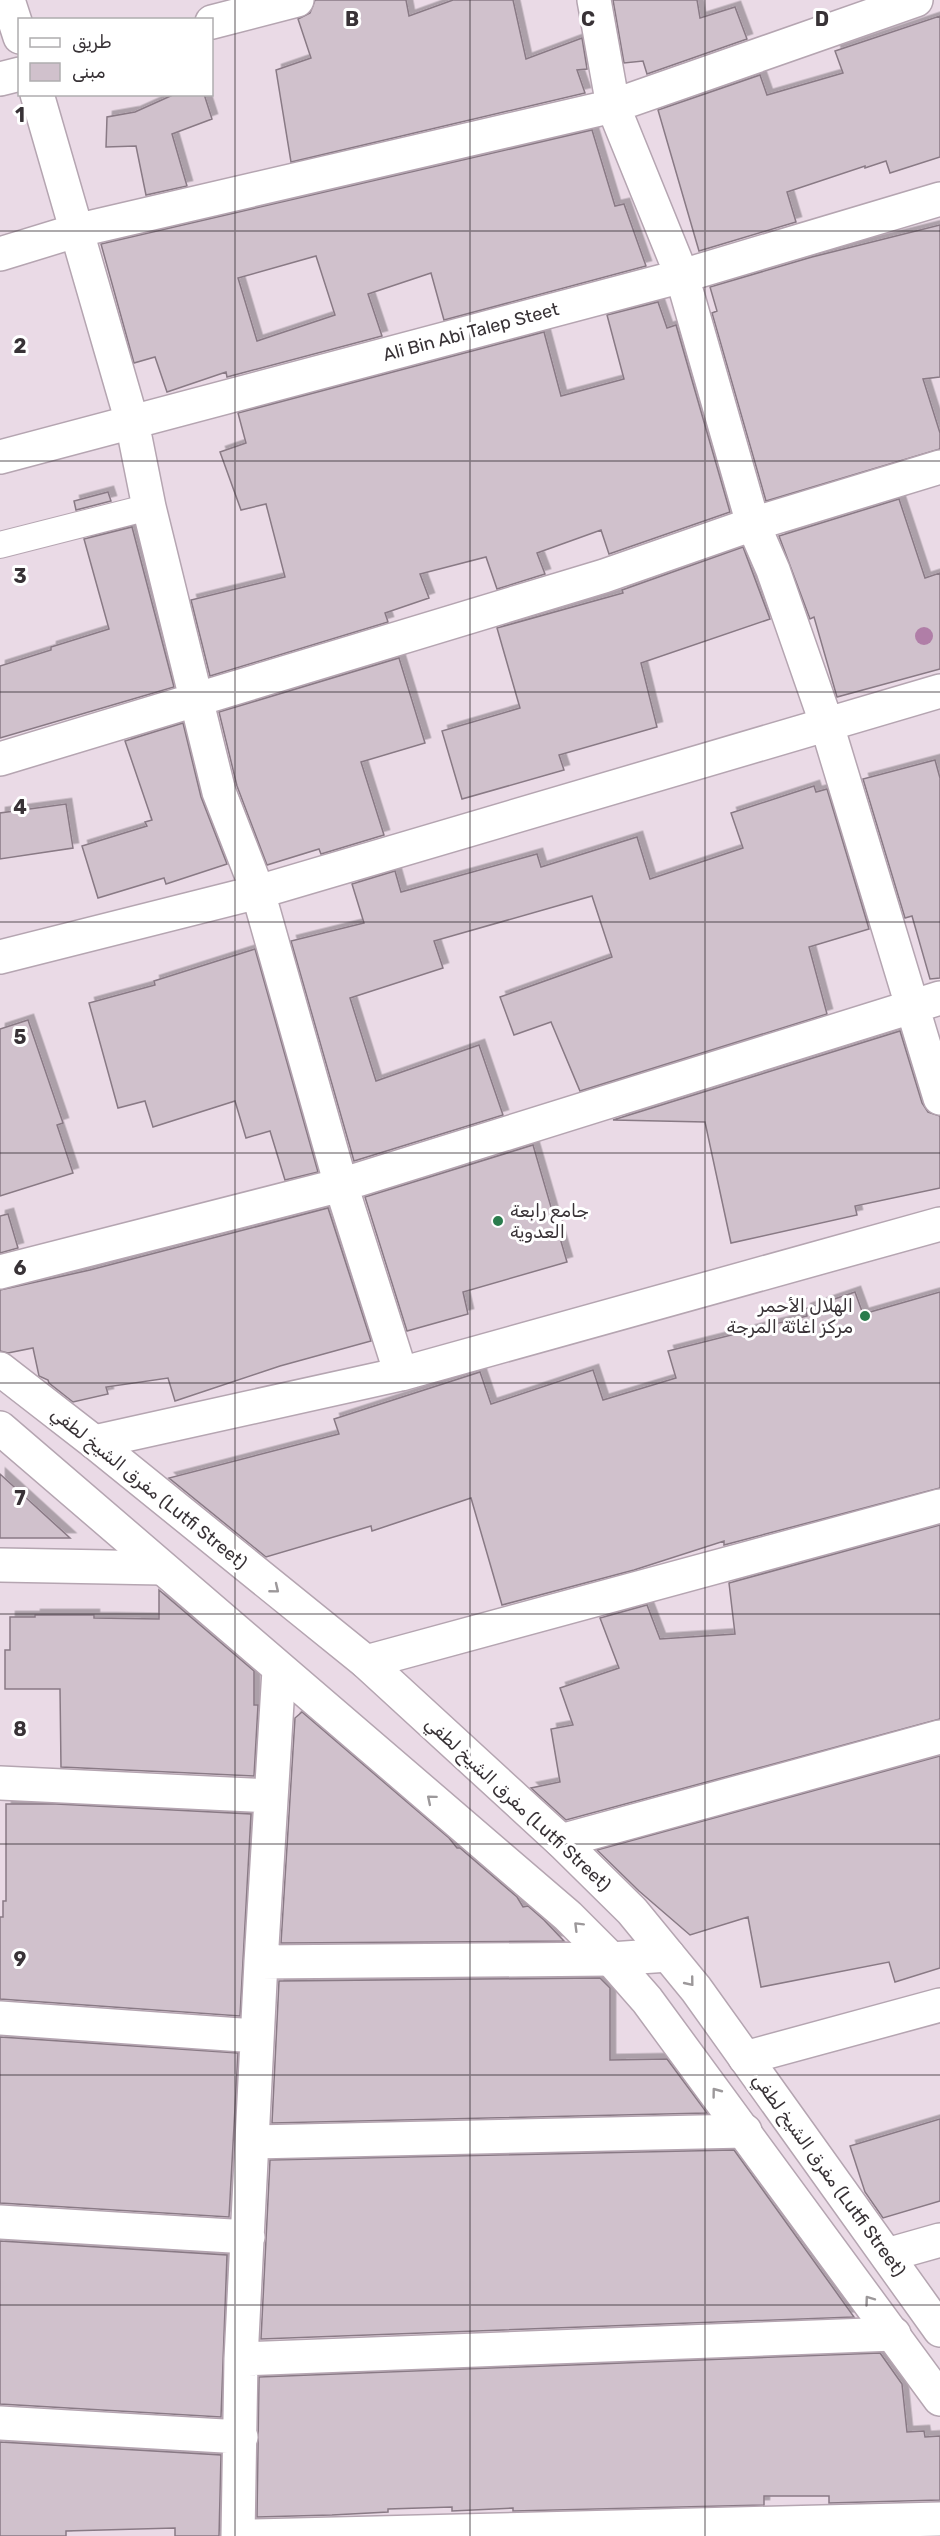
<svg xmlns="http://www.w3.org/2000/svg" width="940" height="2536" viewBox="0 0 940 2536" font-family="Rubik,'Noto Sans Arabic',sans-serif">
<defs>
<filter id="shadow"><feDropShadow dx="5.5" dy="-5.5" stdDeviation="0" flood-color="#0004"/></filter>
</defs>
<rect width="100%" height="100%" fill="#eadae6"/>
<!-- building -->
<path fill="#d0c1cc" stroke="#897a85" stroke-width="1.5" fill-rule="evenodd" filter="url(#shadow)" d="M 315,0 L 406,0 L 409,16 L 453,0 L 513,0 L 526,59 L 582,38 L 587,69 L 577,70 L 585,93 L 291,162 L 276,70 L 311,58 L 298,19 L 310,13 Z
M 613,0 L 697,0 L 700,18 L 735,7 L 747,39 L 647,74 L 643,61 L 624,63 Z
M 940,16 L 940,157 L 890,173 L 886,161 L 865,168 L 865,166 L 787,192 L 796,222 L 699,251 L 658,110 L 760,75 L 767,95 L 843,73 L 835,51 Z
M 175,94 L 204,94 L 212,119 L 172,134 L 187,186 L 146,195 L 136,146 L 106,147 L 107,117 L 135,112 Z
M 592,130 L 615,206 L 624,204 L 646,266 L 444,320 L 431,273 L 368,294 L 382,336 L 227,377 L 226,372 L 167,392 L 155,357 L 134,363 L 101,244 ZM 316,256 L 335,315 L 257,341 L 238,278 Z
M 940,225 L 940,377 L 923,379 L 940,433 L 940,449 L 766,501 L 712,313 L 717,311 L 710,287 L 812,257 Z
M 658,302 L 667,328 L 676,325 L 730,512 L 609,554 L 601,530 L 537,553 L 545,574 L 497,589 L 486,557 L 420,574 L 429,598 L 385,613 L 388,622 L 210,676 L 191,600 L 285,577 L 266,504 L 241,510 L 220,452 L 246,443 L 238,413 L 544,332 L 561,396 L 624,379 L 607,315 Z
M 108,492 L 111,501 L 76,510 L 74,501 Z
M 899,499 L 925,578 L 940,573 L 940,669 L 837,697 L 814,617 L 810,619 L 779,536 Z
M 132,527 L 174,687 L 0,738 L 0,666 L 51,650 L 51,647 L 109,629 L 84,539 Z
M 743,547 L 770,619 L 641,663 L 657,727 L 559,755 L 564,770 L 462,799 L 442,731 L 520,708 L 497,628 L 623,593 L 622,590 Z
M 399,658 L 425,743 L 361,762 L 384,835 L 321,854 L 319,849 L 267,865 L 237,786 L 219,712 Z
M 183,723 L 201,797 L 227,864 L 166,884 L 164,878 L 98,898 L 82,846 L 147,826 L 145,822 L 152,820 L 125,741 Z
M 935,760 L 940,778 L 940,978 L 930,979 L 912,916 L 905,918 L 863,779 Z
M 814,786 L 816,792 L 827,789 L 869,929 L 809,947 L 827,1014 L 580,1091 L 551,1022 L 514,1035 L 500,997 L 612,957 L 592,896 L 434,941 L 443,968 L 350,998 L 376,1081 L 479,1045 L 503,1115 L 354,1161 L 291,941 L 364,923 L 352,884 L 395,871 L 401,892 L 537,854 L 541,867 L 637,837 L 650,879 L 743,848 L 731,813 Z
M 66,804 L 73,848 L 0,859 L 0,813 Z
M 255,949 L 318,1172 L 285,1180 L 270,1131 L 246,1138 L 235,1101 L 153,1127 L 145,1101 L 118,1108 L 89,1003 L 155,985 L 154,981 Z
M 28,1020 L 63,1123 L 57,1125 L 73,1173 L 0,1196 L 0,1029 Z
M 900,1031 L 922,1103 L 928,1112 L 940,1116 L 940,1188 L 855,1206 L 857,1215 L 731,1243 L 705,1122 L 613,1120 Z
M 533,1145 L 567,1262 L 463,1292 L 468,1314 L 407,1331 L 365,1197 Z
M 328,1208 L 371,1341 L 280,1366 L 175,1401 L 168,1378 L 106,1387 L 108,1394 L 73,1402 L 49,1383 L 48,1380 L 39,1376 L 33,1348 L 8,1353 L 0,1351 L 0,1290 L 90,1270 Z
M 8,1214 L 18,1248 L 0,1253 L 0,1216 Z
M 855,1292 L 863,1314 L 940,1292 L 940,1488 L 724,1545 L 724,1541 L 634,1570 L 502,1605 L 471,1498 L 372,1531 L 371,1526 L 266,1557 L 169,1478 L 339,1434 L 334,1419 L 480,1372 L 491,1404 L 593,1370 L 603,1400 L 676,1378 L 668,1351 L 807,1316 L 805,1309 Z
M 0,1474 L 70,1538 L 0,1538 Z
M 940,1525 L 940,1719 L 566,1820 L 531,1788 L 560,1782 L 551,1729 L 573,1725 L 560,1688 L 619,1668 L 600,1618 L 647,1605 L 660,1639 L 735,1634 L 729,1583 Z
M 159,1590 L 254,1671 L 254,1705 L 258,1705 L 254,1776 L 61,1767 L 60,1689 L 5,1689 L 5,1650 L 10,1650 L 10,1617 L 35,1617 L 35,1615 L 94,1615 L 94,1618 L 159,1619 Z
M 302,1712 L 449,1838 L 457,1848 L 460,1848 L 517,1897 L 523,1907 L 528,1906 L 544,1920 L 564,1941 L 281,1943 L 295,1718 Z
M 940,1756 L 940,1968 L 895,1982 L 889,1962 L 761,1987 L 748,1917 L 690,1935 L 639,1891 L 597,1850 Z
M 6,1804 L 56,1804 L 251,1814 L 240,2016 L 0,1999 L 0,1917 L 3,1917 L 3,1901 L 6,1901 Z
M 600,1978 L 610,1988 L 610,2060 L 667,2059 L 707,2113 L 272,2123 L 279,1981 Z
M 0,2037 L 238,2053 L 229,2217 L 0,2203 Z
M 940,2119 L 940,2201 L 883,2218 L 865,2192 L 850,2146 Z
M 734,2150 L 854,2317 L 261,2339 L 270,2160 Z
M 0,2241 L 227,2255 L 221,2417 L 0,2404 Z
M 880,2353 L 902,2384 L 907,2432 L 924,2431 L 925,2437 L 940,2436 L 940,2500 L 829,2503 L 829,2496 L 764,2496 L 764,2505 L 513,2511 L 513,2508 L 452,2511 L 452,2507 L 388,2509 L 388,2512 L 332,2515 L 257,2517 L 259,2377 Z
M 0,2442 L 221,2455 L 219,2536 L 175,2536 L 175,2528 L 66,2531 L 66,2536 L 0,2536 Z"/>
<g fill="none" stroke-linecap="round" stroke-linejoin="round">
<defs>
<path id="pedestrian" d="M 0,545 L 149,507"/>
<path id="minor" d="M 8,0 L 20,37
M 594,0 L 613,106 L 682,276 L 753,524 L 773,570 L 826,722 L 940,1098
M 212,22 L 297,0
M 0,79 L 20,74
M 37,94 L 132,422 L 149,507 L 219,792 L 258,892 L 341,1185 L 401,1374
M 0,254 L 75,231 L 613,106 L 916,0
M 0,457 L 682,276 L 940,199
M 0,759 L 604,576 L 753,524 L 940,467
M 0,957 L 258,892 L 940,691
M 0,1272 L 341,1185 L 940,998
M 94,1442 L 401,1374 L 940,1224
M 0,1565 L 162,1568
M 366,1662 L 940,1506
M 0,1783 L 271,1796
M 561,1841 L 940,1737
M 261,1962 L 611,1959 L 668,1955
M 0,2018 L 257,2036
M 745,2058 L 940,2005
M 253,2142 L 745,2131
M 0,2222 L 248,2237
M 887,2255 L 940,2240
M 241,2359 L 894,2334
M 0,2423 L 241,2437
M 238,2536 L 241,2359 L 261,1962 L 279,1670
M 253,2536 L 940,2519"/>
<path id="tertiary" d="M 0,1369 L 94,1442 L 366,1662 L 561,1841 L 632,1911 L 696,1989 L 940,2330
M 0,1428 L 568,1916 L 611,1959 L 647,2000 L 940,2399"/>
</defs>
<!-- pedestrian casing -->
<use href="#pedestrian" stroke="#b5a5b1" stroke-width="28"/>
<!-- minor casing -->
<use href="#minor" stroke="#b5a5b1" stroke-width="36"/>
<!-- tertiary casing -->
<use href="#tertiary" stroke="#b5a5b1" stroke-width="36"/>
<!-- pedestrian -->
<use href="#pedestrian" stroke="#fff" stroke-width="26"/>
<!-- minor -->
<use href="#minor" stroke="#fff" stroke-width="33"/>
<!-- tertiary -->
<use href="#tertiary" stroke="#fff" stroke-width="33"/>
</g>
<!-- trees -->
<circle fill="#b07ea7" cx="924" cy="636" r="9"/>
<!-- one-way arrows -->
<defs><path id="oneway-chevron" d="M-2-3.5L2.5 0L-2 3.5" fill="none" stroke-width="1.6" stroke-linecap="round" stroke-linejoin="round" transform="scale(1.5)"/></defs>
<g stroke="#9c989a">
<use href="#oneway-chevron" transform="translate(275 1589) rotate(39)"/>
<use href="#oneway-chevron" transform="translate(431 1799) rotate(-140)"/>
<use href="#oneway-chevron" transform="translate(578 1926) rotate(-135)"/>
<use href="#oneway-chevron" transform="translate(690 1982) rotate(51)"/>
<use href="#oneway-chevron" transform="translate(716 2092) rotate(-127)"/>
<use href="#oneway-chevron" transform="translate(869 2300) rotate(-126)"/>
</g>
<!-- grid -->
<path fill="none" stroke="#383236" stroke-width="1.5" stroke-opacity="0.55" d="M 235,0 L 235,2536M 470,0 L 470,2536M 705,0 L 705,2536M 0,231 L 940,231M 0,461 L 940,461M 0,692 L 940,692M 0,922 L 940,922M 0,1153 L 940,1153M 0,1383 L 940,1383M 0,1614 L 940,1614M 0,1844 L 940,1844M 0,2075 L 940,2075M 0,2305 L 940,2305"/>
<!-- markers -->
<g fill="#2a7c4d" stroke="#fff" stroke-width="2">
<circle cx="498" cy="1221" r="6"/>
<circle cx="865" cy="1316" r="6"/>
</g>
<g text-anchor="middle" dominant-baseline="central" stroke-width="6" stroke-linejoin="round" paint-order="stroke">
<!-- street labels -->
<g font-size="18" fill="#383236" stroke="#fff">
<text transform="translate(471 332) rotate(-15)">Ali Bin Abi Talep Steet</text>
<text transform="translate(149 1488) rotate(39)">مفرق الشيخ لطفي (Lutfi Street)</text>
<text transform="translate(518 1804) rotate(43)">مفرق الشيخ لطفي (Lutfi Street)</text>
<text transform="translate(829 2175) rotate(54)">مفرق الشيخ لطفي (Lutfi Street)</text>
</g>
<!-- poi labels -->
<g font-size="18" fill="#383236" stroke="#fff" text-anchor="start">
<text x="510" y="1211">جامع رابعة<tspan x="510" dy="21">العدوية</tspan></text>
<text x="853" y="1306" text-anchor="end">الهلال الأحمر<tspan x="853" dy="21">مركز اغاثة المرجة</tspan></text>
</g>
</g>
<g font-size="20" text-anchor="middle" font-weight="bold" fill="#383236" stroke="#fff" stroke-width="6" stroke-linejoin="round" paint-order="stroke">
<text x="352" y="26">B</text>
<text x="588" y="26">C</text>
<text x="822" y="26">D</text>
<text x="20" y="122">1</text>
<text x="20" y="353">2</text>
<text x="20" y="583">3</text>
<text x="20" y="814">4</text>
<text x="20" y="1044">5</text>
<text x="20" y="1275">6</text>
<text x="20" y="1505">7</text>
<text x="20" y="1736">8</text>
<text x="20" y="1966">9</text>
</g>
<!-- legend -->
<rect x="18" y="18" width="195" height="78" fill="#ffffff" stroke="#afadaf" stroke-width="1.5"/>
<rect x="30" y="38" width="30" height="9" fill="#ffffff" stroke="#afadaf" stroke-width="1.5"/>
<text x="72" y="48" font-size="18" fill="#383236">طريق</text>
<rect x="30" y="63" width="30" height="18" fill="#d0c1cc" stroke="#afadaf" stroke-width="1.5"/>
<text x="72" y="78" font-size="18" fill="#383236">مبنى</text>
</svg>
